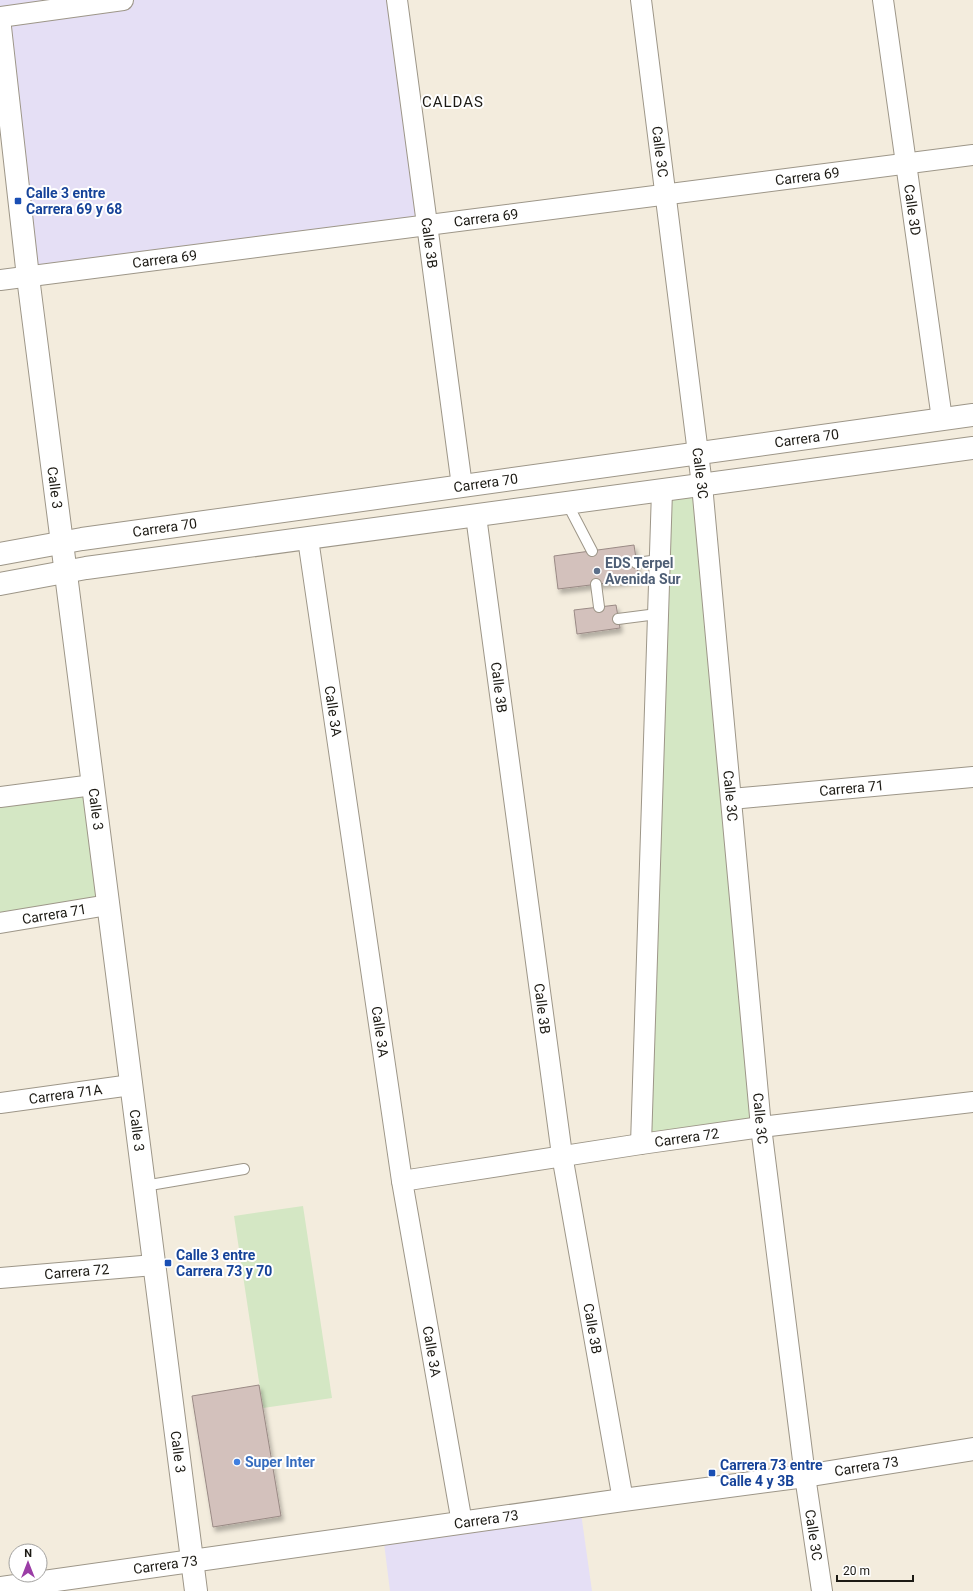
<svg xmlns="http://www.w3.org/2000/svg" width="973" height="1591" viewBox="0 0 973 1591" font-family="Roboto,sans-serif">
<defs>
<filter id="shadow"><feDropShadow dx="2.5" dy="4.5" stdDeviation="2" flood-color="#0004"/></filter>
</defs>
<rect width="100%" height="100%" fill="#f3ecdd"/>
<!-- education -->
<path fill="#e5dff5" d="M 0,0 L 397,0 L 426,225 L 28,277 L 0,27 Z
M 580,1506 L 592,1591 L 390,1591 L 383,1535 Z"/>
<!-- green -->
<path fill="#d4e7c4" d="M 702,485 L 761,1127 L 641,1144 L 662,491 Z
M 93,785 L 108,905 L 0,923 L 0,797 Z
M 303,1206 L 332,1398 L 263,1408 L 234,1216 Z"/>
<!-- building -->
<path fill="#d3c1bc" stroke="#9a8a85" filter="url(#shadow)" d="M 634,545 L 639,579 L 558,589 L 554,556 Z
M 616,605 L 620,628 L 577,634 L 574,610 Z
M 259,1385 L 281,1516 L 213,1527 L 192,1396 Z"/>
<g fill="none" stroke-linecap="round" stroke-linejoin="round">
<defs>
<path id="service" d="M 567,503 L 592,551
M 636,563 L 659,560
M 596,584 L 599,607
M 618,619 L 657,614
M 144,1186 L 244,1169"/>
<g id="minor">
<path id="s1" d="M 397,0 L 462,486"/>
<path id="s2" d="M 641,0 L 702,485 L 761,1127 L 805,1476 L 822,1591"/>
<path id="s3" d="M 883,0 L 942,419"/>
<path d="M 0,17 L 123,0"/>
<path id="s4" d="M 0,280 L 973,155"/>
<path id="s5" d="M 476,516 L 562,1155 L 623,1500"/>
<path id="s6" d="M 308,539 L 402,1181 L 462,1523"/>
<path d="M 0,797 L 93,785"/>
<path id="s7" d="M 731,799 L 973,777"/>
<path id="s8" d="M 0,923 L 108,905"/>
<path id="s9" d="M 0,1103 L 131,1085"/>
<path d="M 641,1144 L 662,491"/>
<path id="s10" d="M 402,1181 L 641,1144 L 761,1127 L 973,1102"/>
<path id="s11" d="M 0,1278 L 154,1265"/>
</g>
<g id="tertiary">
<path id="s12" d="M 0,27 L 28,277 L 196,1591"/>
<path id="s13" d="M 0,554 L 82,539 L 973,415"/>
<path d="M 0,584 L 86,568 L 973,448"/>
<path id="s14" d="M 0,1588 L 623,1500 L 805,1476 L 973,1449"/>
</g>
</defs>
<!-- service casing -->
<use href="#service" stroke="#9d9688" stroke-width="12"/>
<!-- minor casing -->
<use href="#minor" stroke="#9d9688" stroke-width="22"/>
<!-- tertiary casing -->
<use href="#tertiary" stroke="#9d9688" stroke-width="24"/>
<!-- service -->
<use href="#service" stroke="#fff" stroke-width="10"/>
<!-- minor -->
<use href="#minor" stroke="#fff" stroke-width="20"/>
<!-- tertiary -->
<use href="#tertiary" stroke="#fff" stroke-width="22"/>
</g>
<!-- markers -->
<g fill="#1a4fb4" stroke="#fff" stroke-width="1.5">
<rect x="14" y="197" width="8" height="8" rx="2"/>
<rect x="164" y="1259" width="8" height="8" rx="2"/>
<rect x="708" y="1469" width="8" height="8" rx="2"/>
</g>
<circle fill="#5c6f8a" stroke="#fff" stroke-width="1.5" cx="597" cy="571" r="4"/>
<circle fill="#3f7fe0" stroke="#fff" stroke-width="1.5" cx="237" cy="1462" r="4"/>
<g text-anchor="middle" dominant-baseline="central" stroke-width="4" stroke-linejoin="round" paint-order="stroke">
<!-- street labels -->
<g font-size="14" fill="#1c1a14" stroke="#fff">
<text stroke="none"><textPath href="#s2" startOffset="153">Calle 3C</textPath></text>
<text stroke="none"><textPath href="#s4" startOffset="814">Carrera 69</textPath></text>
<text stroke="none"><textPath href="#s3" startOffset="212">Calle 3D</textPath></text>
<text stroke="none"><textPath href="#s4" startOffset="490">Carrera 69</textPath></text>
<text stroke="none"><textPath href="#s1" startOffset="245">Calle 3B</textPath></text>
<text stroke="none"><textPath href="#s4" startOffset="166">Carrera 69</textPath></text>
<text stroke="none"><textPath href="#s13" startOffset="815">Carrera 70</textPath></text>
<text stroke="none"><textPath href="#s2" startOffset="477">Calle 3C</textPath></text>
<text stroke="none"><textPath href="#s13" startOffset="491">Carrera 70</textPath></text>
<text stroke="none"><textPath href="#s12" startOffset="464">Calle 3</textPath></text>
<text stroke="none"><textPath href="#s13" startOffset="167">Carrera 70</textPath></text>
<text stroke="none"><textPath href="#s5" startOffset="173">Calle 3B</textPath></text>
<text stroke="none"><textPath href="#s6" startOffset="174">Calle 3A</textPath></text>
<text stroke="none"><textPath href="#s7" startOffset="121">Carrera 71</textPath></text>
<text stroke="none"><textPath href="#s2" startOffset="801">Calle 3C</textPath></text>
<text stroke="none"><textPath href="#s12" startOffset="788">Calle 3</textPath></text>
<text stroke="none"><textPath href="#s8" startOffset="55">Carrera 71</textPath></text>
<text stroke="none"><textPath href="#s5" startOffset="497">Calle 3B</textPath></text>
<text stroke="none"><textPath href="#s6" startOffset="498">Calle 3A</textPath></text>
<text stroke="none"><textPath href="#s9" startOffset="66">Carrera 71A</textPath></text>
<text stroke="none"><textPath href="#s2" startOffset="1125">Calle 3C</textPath></text>
<text stroke="none"><textPath href="#s12" startOffset="1112">Calle 3</textPath></text>
<text stroke="none"><textPath href="#s10" startOffset="288">Carrera 72</textPath></text>
<text stroke="none"><textPath href="#s11" startOffset="77">Carrera 72</textPath></text>
<text stroke="none"><textPath href="#s5" startOffset="821">Calle 3B</textPath></text>
<text stroke="none"><textPath href="#s6" startOffset="822">Calle 3A</textPath></text>
<text stroke="none"><textPath href="#s12" startOffset="1436">Calle 3</textPath></text>
<text stroke="none"><textPath href="#s14" startOffset="875">Carrera 73</textPath></text>
<text stroke="none"><textPath href="#s14" startOffset="491">Carrera 73</textPath></text>
<text stroke="none"><textPath href="#s2" startOffset="1545">Calle 3C</textPath></text>
<text stroke="none"><textPath href="#s14" startOffset="167">Carrera 73</textPath></text>
</g>
<!-- transit labels -->
<g font-size="14" font-weight="bold" fill="#164399" stroke="#fff" text-anchor="start">
<text x="26" y="193">Calle 3 entre<tspan x="26" dy="16">Carrera 69 y 68</tspan></text>
<text x="176" y="1255">Calle 3 entre<tspan x="176" dy="16">Carrera 73 y 70</tspan></text>
<text x="720" y="1465">Carrera 73 entre<tspan x="720" dy="16">Calle 4 y 3B</tspan></text>
</g>
<!-- service labels -->
<g font-size="14" font-weight="bold" fill="#4e5e75" stroke="#fff" text-anchor="start">
<text x="605" y="563">EDS Terpel<tspan x="605" dy="16">Avenida Sur</tspan></text>
</g>
<!-- shop labels -->
<g font-size="14" font-weight="bold" fill="#366cbe" stroke="#fff" text-anchor="start">
<text x="245" y="1462">Super Inter</text>
</g>
<!-- neighbourhood labels -->
<g font-size="15" letter-spacing="1" fill="#1c1a14" stroke="#fff">
<text x="453" y="102">CALDAS</text>
</g>
</g>
<!-- north arrow -->
<g transform="translate(28 1563)"><circle r="19" fill="#ffffff" stroke="#a4a3a1"/>
<path d="M0-3L7 15L0 10L-7 15Z" fill="#9b3da6"/>
<text y="-6" font-size="11" font-weight="bold" text-anchor="middle" fill="#1c1a14">N</text>
</g>
<!-- scale -->
<path d="M837 1575v6h76v-6" fill="none" stroke="#1c1a14" stroke-width="2"/>
<text x="843" y="1575" font-size="12" fill="#1c1a14" stroke="#ffffff" stroke-width="3" paint-order="stroke">20 m</text>
</svg>
